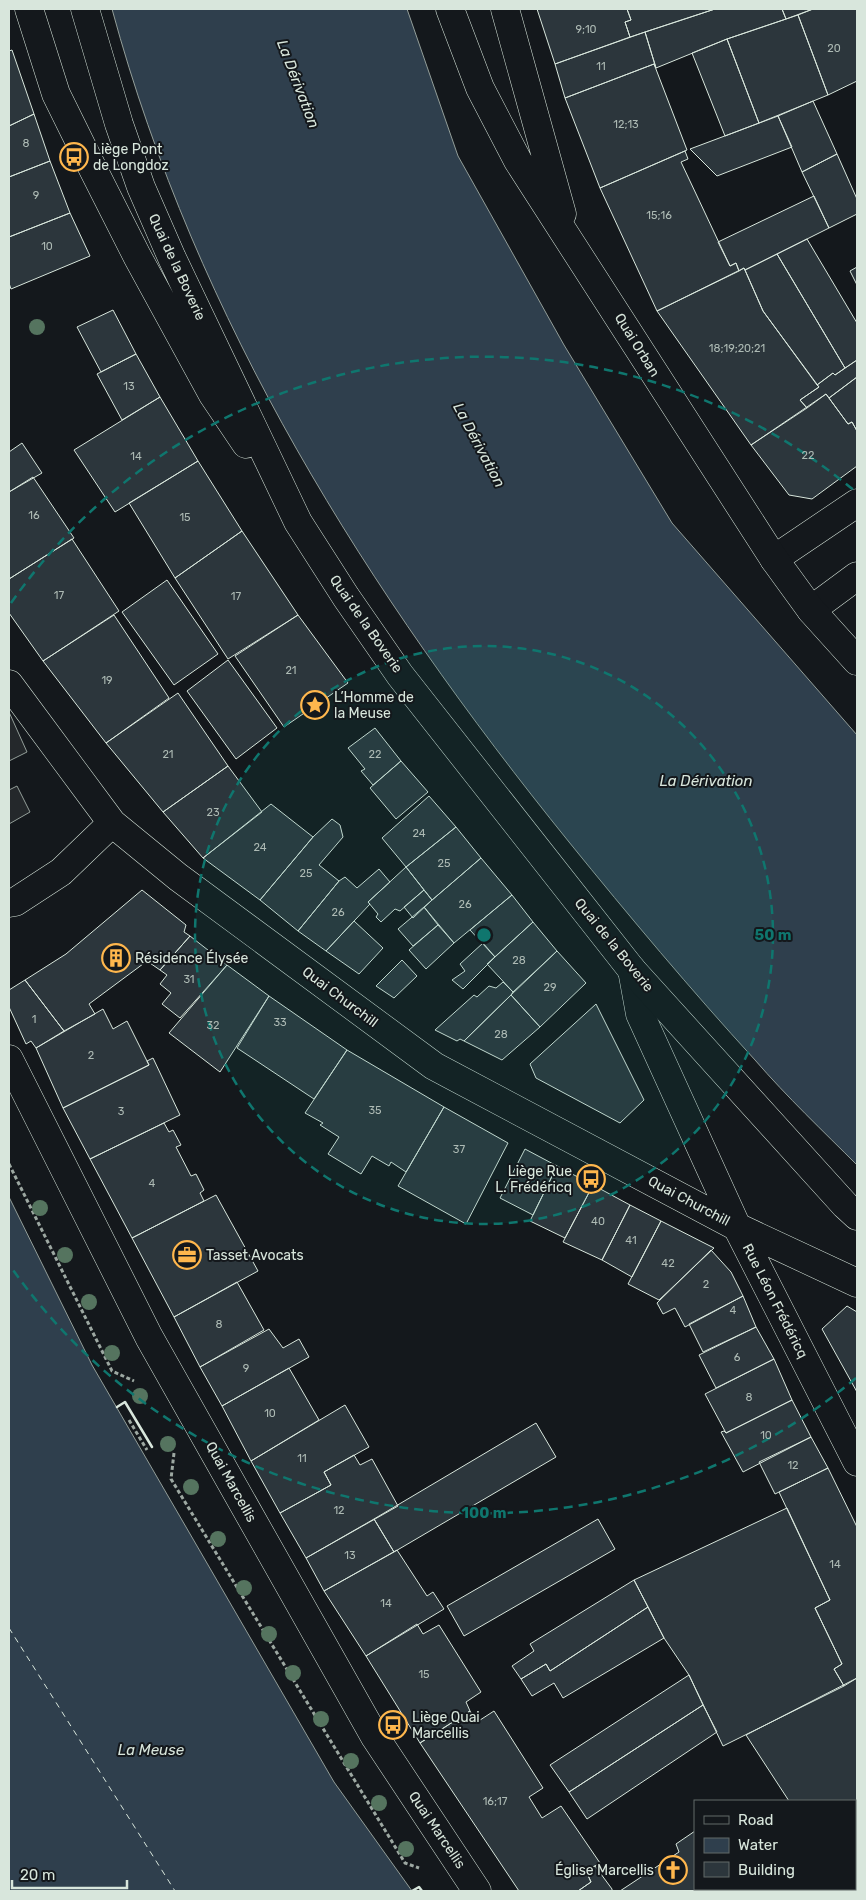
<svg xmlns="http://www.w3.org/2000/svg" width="866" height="1900" viewBox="0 0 866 1900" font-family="Rubik,sans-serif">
<rect width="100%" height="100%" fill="#14181c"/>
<!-- parking -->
<path fill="#24282b" stroke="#939e99" d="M 9,712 L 27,752 L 9,761 Z
M 17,786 L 30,812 L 9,824 L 9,790 Z"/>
<!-- water -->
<path fill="#2f3f4d" stroke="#939e99" d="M 112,9 L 407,9 L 458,156 L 564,345 L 672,523 L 857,735 L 857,1165 C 823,1131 787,1097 755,1060 C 691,990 629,916 569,842 C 367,592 197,322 112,9 Z
M 9,1197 L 92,1365 L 334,1782 L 412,1891 L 9,1891 Z"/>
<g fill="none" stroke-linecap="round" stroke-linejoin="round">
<!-- ferry -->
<path stroke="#d8e6dc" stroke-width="1" stroke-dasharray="6 5" stroke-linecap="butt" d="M 9,1628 L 175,1891"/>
</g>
<!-- building -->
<path fill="#2c363c" stroke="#d8e6dc" d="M 537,9 L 627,9 L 631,20 L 625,22 L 630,37 L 555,64 Z
M 627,9 L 715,9 L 630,37 L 625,22 L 631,20 Z
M 715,9 L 782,9 L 786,19 L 727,39 L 656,68 L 645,32 Z
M 782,9 L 813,9 L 786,19 Z
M 813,9 L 857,9 L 857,81 L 828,95 L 798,15 Z
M 798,15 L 828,95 L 759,123 L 727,39 Z
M 645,32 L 656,68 L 654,64 L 565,98 L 555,64 Z
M 727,39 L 759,123 L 725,136 L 692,53 Z
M 12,50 L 34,114 L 9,126 L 9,51 Z
M 654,64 L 687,150 L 600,188 L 565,98 Z
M 813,101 L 837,154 L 802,172 L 778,116 Z
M 34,114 L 50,161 L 9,177 L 9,126 Z
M 778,116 L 792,147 L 717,176 L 690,149 Z
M 685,151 L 688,159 L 681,162 L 730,266 L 736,263 L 739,271 L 657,311 L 600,188 Z
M 837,154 L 857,199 L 857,214 L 829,228 L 802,172 Z
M 50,161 L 70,213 L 9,237 L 9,177 Z
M 814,196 L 829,228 L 745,270 L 744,268 L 739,271 L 736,263 L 730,266 L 718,242 Z
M 70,213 L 90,256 L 11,289 L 9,283 L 9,237 Z
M 807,239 L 857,323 L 857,360 L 845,368 L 777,254 Z
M 777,254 L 845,368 L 835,375 L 833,373 L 817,385 L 763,311 L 745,270 Z
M 857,267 L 857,285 L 850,271 Z
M 744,268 L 763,311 L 819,387 L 800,400 L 807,408 L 751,445 L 657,311 Z
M 113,310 L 136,354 L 101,372 L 77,327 Z
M 136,354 L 160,397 L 122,420 L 97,374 Z
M 857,360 L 857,377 L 829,398 L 826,394 L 807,408 L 800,400 L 819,387 L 817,385 L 833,373 L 835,375 Z
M 857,377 L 857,431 L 852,422 L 848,424 L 829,398 Z
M 826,394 L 848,424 L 852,422 L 857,431 L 857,466 L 812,499 L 789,495 L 751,445 Z
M 160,397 L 198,461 L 115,512 L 74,450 Z
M 22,443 L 42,473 L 9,492 L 9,452 Z
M 198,461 L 242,531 L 175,578 L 129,503 Z
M 33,477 L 74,538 L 9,579 L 9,492 Z
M 242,531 L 298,615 L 228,659 L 175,578 Z
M 72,539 L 119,611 L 43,661 L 9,613 L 9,579 Z
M 167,580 L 218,654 L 174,685 L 122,612 Z
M 114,615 L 169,698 L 106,743 L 43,661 Z
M 298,615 L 348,683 L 284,727 L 235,656 Z
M 228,660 L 277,728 L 236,759 L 187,691 Z
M 178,693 L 228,766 L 163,812 L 106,743 Z
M 375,728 L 401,761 L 373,785 L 361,771 L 365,769 L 348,748 Z
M 401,761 L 428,792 L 396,819 L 370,788 Z
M 228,766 L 262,812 L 203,858 L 163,812 Z
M 429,796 L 456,827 L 406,867 L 382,838 Z
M 271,804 L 313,837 L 260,900 L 203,858 Z
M 332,819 L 340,825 L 343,837 L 319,865 L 339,881 L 298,931 L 260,900 L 313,837 Z
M 456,827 L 481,858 L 432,900 L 406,867 Z
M 481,858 L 512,895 L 454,943 L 424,907 Z
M 406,867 L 424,890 L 400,911 L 395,909 L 381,922 L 376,917 L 378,914 L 368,902 Z
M 379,869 L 390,882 L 368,902 L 370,904 L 326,951 L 298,931 L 339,881 L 345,877 L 357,888 Z
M 142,890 L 186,925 L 184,932 L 190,936 L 160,970 L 147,961 L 89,1004 L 95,1014 L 64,1031 L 25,980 L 66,954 Z
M 424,890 L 432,900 L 413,918 L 404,907 Z
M 512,895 L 533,922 L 495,957 L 470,930 Z
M 424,907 L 438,925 L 413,946 L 398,929 Z
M 354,921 L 383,948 L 359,974 L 326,951 Z
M 533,922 L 557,951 L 513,992 L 487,964 Z
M 438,925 L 454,943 L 426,969 L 409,950 Z
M 190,936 L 227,965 L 180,1018 L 162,1004 L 171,993 L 160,984 L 167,975 L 160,970 Z
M 483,943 L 495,957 L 463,989 L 452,980 L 465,971 L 460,964 Z
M 557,951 L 586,983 L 540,1027 L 511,995 Z
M 402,960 L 417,976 L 394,998 L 376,986 Z
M 227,965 L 269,996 L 220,1072 L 169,1033 Z
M 25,980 L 64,1031 L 36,1048 L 31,1041 L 26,1044 L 9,1007 L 9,990 Z
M 503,982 L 513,992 L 511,995 L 464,1041 L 460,1039 L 457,1041 L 435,1030 L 474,995 L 477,997 L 489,986 L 496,988 Z
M 511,995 L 540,1027 L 502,1060 L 464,1041 Z
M 269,996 L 347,1050 L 314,1099 L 237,1048 Z
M 596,1004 L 644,1100 L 620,1123 L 536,1078 L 530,1064 Z
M 103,1009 L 113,1029 L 127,1021 L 149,1065 L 63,1108 L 36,1048 Z
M 347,1050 L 444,1107 L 406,1172 L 391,1162 L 389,1166 L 372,1156 L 361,1174 L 328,1154 L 339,1137 L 320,1125 L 323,1123 L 305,1113 Z
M 153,1058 L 180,1115 L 90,1159 L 63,1108 L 149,1065 L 147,1061 Z
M 444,1107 L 508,1143 L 466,1224 L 398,1186 Z
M 164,1123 L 169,1132 L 173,1130 L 181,1145 L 176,1147 L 191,1176 L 196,1174 L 204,1190 L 200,1193 L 204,1201 L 132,1238 L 90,1159 Z
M 525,1149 L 557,1166 L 533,1215 L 500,1198 Z
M 557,1166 L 593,1185 L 565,1238 L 530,1221 Z
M 593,1185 L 630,1205 L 602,1260 L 563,1242 Z
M 216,1195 L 258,1271 L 174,1317 L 132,1238 Z
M 630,1205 L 661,1221 L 632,1277 L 602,1260 Z
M 661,1221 L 714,1248 L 659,1300 L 628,1284 Z
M 711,1250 L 731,1272 L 743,1296 L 685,1327 L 675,1308 L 663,1314 L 657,1303 Z
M 237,1282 L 264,1330 L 200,1367 L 174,1317 Z
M 743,1296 L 756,1327 L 703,1352 L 689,1324 Z
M 847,1306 L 857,1312 L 857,1392 L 822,1329 Z
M 756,1327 L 774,1359 L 716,1388 L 699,1355 Z
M 269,1329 L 283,1348 L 299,1339 L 309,1357 L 222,1406 L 200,1367 Z
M 774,1359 L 792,1400 L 726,1433 L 705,1394 Z
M 289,1368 L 319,1420 L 251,1461 L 222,1406 Z
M 792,1400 L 811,1437 L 743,1472 L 721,1432 L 724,1431 L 726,1433 Z
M 345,1405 L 369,1447 L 324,1472 L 331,1485 L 280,1513 L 251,1461 Z
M 536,1423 L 556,1457 L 394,1552 L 374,1519 Z
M 811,1437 L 828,1468 L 775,1494 L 759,1462 Z
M 354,1455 L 360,1465 L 372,1459 L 398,1506 L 306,1558 L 280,1513 L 331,1485 L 324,1472 Z
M 828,1468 L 857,1527 L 857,1678 L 844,1686 L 834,1669 L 842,1664 L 815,1608 L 830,1600 L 779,1492 Z
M 787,1508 L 830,1600 L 815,1608 L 842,1664 L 834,1669 L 844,1686 L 723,1746 L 689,1675 L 664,1638 L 634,1580 Z
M 374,1519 L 394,1552 L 324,1591 L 306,1558 Z
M 598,1519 L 615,1549 L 464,1636 L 447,1606 Z
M 397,1550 L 427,1596 L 433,1592 L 444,1609 L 366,1656 L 324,1591 Z
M 634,1580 L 648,1607 L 550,1671 L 546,1664 L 521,1679 L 512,1666 L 534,1651 L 530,1644 Z
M 648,1607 L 664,1638 L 563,1698 L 554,1683 L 532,1696 L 521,1679 L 546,1664 L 550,1671 Z
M 417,1624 L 423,1634 L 439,1625 L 481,1692 L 466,1702 L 470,1711 L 420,1743 L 366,1656 Z
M 689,1675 L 703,1705 L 569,1792 L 550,1765 Z
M 857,1678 L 857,1834 L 855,1835 L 855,1801 L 789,1801 L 746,1735 Z
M 703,1705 L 717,1732 L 587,1819 L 569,1792 Z
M 470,1711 L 477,1722 L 494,1711 L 543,1788 L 529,1797 L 542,1818 L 561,1806 L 600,1863 L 586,1871 L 591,1882 L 578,1891 L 519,1891 L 420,1743 Z
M 695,1831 L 695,1889 L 726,1889 L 722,1891 L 620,1891 L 679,1852 L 676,1844 Z
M 595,1866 L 612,1889 L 612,1891 L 578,1891 L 591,1882 L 586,1871 Z"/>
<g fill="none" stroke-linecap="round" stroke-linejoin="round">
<defs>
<path id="minor" d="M 774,559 L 857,503
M 811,610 L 857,576
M 9,684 L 112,823 L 178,877 L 434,1066 L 737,1227 L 857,1283
M 9,903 L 15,902 L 61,872 L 112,823
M 632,970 L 640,1014 L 737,1227 L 857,1462
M 9,1059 L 149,1337 L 375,1737 L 477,1891"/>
<path id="major" d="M 29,9 L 56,94 L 92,167 L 137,256 L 213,395 L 246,444
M 85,9 L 119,124 L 141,187 L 172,258 L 298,522 L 346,597 L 400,675 L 632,970 L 845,1205 L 857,1216
M 450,9 L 480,88 L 518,161 L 774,559 L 811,610 L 857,661
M 505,9 L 562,214"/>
</defs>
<!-- minor casing -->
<use href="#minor" stroke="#d8e6dc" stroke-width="29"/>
<!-- major casing -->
<use href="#major" stroke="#d8e6dc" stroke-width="29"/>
<!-- path -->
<path stroke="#9da8a2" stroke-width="3" stroke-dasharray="4 2.5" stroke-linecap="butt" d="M 9,1164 L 112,1371 L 134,1381
M 129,1420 L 147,1450
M 174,1453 L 171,1479 L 405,1863 L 419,1868"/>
<!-- minor -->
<use href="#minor" stroke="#14181c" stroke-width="28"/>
<!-- major -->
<use href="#major" stroke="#14181c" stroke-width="28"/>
<!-- wall -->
<path stroke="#d8e6dc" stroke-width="2.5" d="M 117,1407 L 125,1402 L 152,1447
M 412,1891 L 419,1887 L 422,1891"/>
</g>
<!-- trees -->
<g fill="#55745f">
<circle cx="37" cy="327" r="8"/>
<circle cx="40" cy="1208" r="8"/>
<circle cx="65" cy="1255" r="8"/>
<circle cx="89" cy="1302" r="8"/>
<circle cx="112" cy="1353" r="8"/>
<circle cx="140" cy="1396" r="8"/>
<circle cx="168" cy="1444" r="8"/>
<circle cx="191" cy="1487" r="8"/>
<circle cx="218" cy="1539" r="8"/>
<circle cx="244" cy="1588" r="8"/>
<circle cx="269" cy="1634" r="8"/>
<circle cx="293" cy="1673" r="8"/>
<circle cx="321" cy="1719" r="8"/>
<circle cx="351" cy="1761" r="8"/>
<circle cx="379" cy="1803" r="8"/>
<circle cx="406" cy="1849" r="8"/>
</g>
<!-- distance rings -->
<circle cx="484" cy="935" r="289" fill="#0f766e" fill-opacity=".12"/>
<g fill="none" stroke="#0f766e" stroke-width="2.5" stroke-dasharray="9 6">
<circle cx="484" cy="935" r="289"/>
<path d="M856 1378A578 578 0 0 1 11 1267M11 603A578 578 0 0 1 856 492"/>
</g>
<!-- icons -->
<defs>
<symbol id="bus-ring" viewBox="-11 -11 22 22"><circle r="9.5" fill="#14181c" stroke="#ffb74d" stroke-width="1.5"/><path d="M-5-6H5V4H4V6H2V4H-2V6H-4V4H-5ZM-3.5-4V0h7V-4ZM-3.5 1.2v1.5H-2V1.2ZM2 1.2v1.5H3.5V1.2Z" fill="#ffb74d"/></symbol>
<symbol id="sight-ring" viewBox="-11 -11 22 22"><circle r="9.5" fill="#14181c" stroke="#ffb74d" stroke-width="1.5"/><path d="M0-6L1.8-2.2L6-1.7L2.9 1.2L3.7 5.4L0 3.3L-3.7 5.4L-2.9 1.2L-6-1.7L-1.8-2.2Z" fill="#ffb74d"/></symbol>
<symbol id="building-ring" viewBox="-11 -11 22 22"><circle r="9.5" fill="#14181c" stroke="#ffb74d" stroke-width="1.5"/><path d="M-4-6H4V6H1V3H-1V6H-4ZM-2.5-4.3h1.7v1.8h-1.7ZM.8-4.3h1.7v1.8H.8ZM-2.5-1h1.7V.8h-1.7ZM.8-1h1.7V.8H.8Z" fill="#ffb74d"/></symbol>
<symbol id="office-ring" viewBox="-11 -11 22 22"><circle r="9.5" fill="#14181c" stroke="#ffb74d" stroke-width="1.5"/><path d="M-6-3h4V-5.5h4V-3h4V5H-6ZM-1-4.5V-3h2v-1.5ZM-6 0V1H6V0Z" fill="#ffb74d"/></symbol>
<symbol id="church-ring" viewBox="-11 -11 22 22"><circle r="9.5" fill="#14181c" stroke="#ffb74d" stroke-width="1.5"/><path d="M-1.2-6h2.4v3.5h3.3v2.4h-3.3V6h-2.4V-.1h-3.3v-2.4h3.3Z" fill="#ffb74d"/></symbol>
</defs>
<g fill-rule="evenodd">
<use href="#bus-ring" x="58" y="141" width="32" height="32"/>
<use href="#sight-ring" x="299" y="689" width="32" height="32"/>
<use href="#building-ring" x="100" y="942" width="32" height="32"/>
<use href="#bus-ring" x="575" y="1163" width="32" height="32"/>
<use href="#office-ring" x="171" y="1239" width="32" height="32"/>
<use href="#bus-ring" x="377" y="1709" width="32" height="32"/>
<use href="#church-ring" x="657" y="1854" width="32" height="32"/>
</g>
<g text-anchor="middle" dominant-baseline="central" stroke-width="4" stroke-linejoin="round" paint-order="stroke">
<!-- number labels -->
<g font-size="11" fill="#adbab4">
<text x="586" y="29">9;10</text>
<text x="834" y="48">20</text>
<text x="601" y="66">11</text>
<text x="626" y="124">12;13</text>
<text x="26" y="143">8</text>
<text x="36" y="195">9</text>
<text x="659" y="215">15;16</text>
<text x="47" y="246">10</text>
<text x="737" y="348">18;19;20;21</text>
<text x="129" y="386">13</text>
<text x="808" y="455">22</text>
<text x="136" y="456">14</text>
<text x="34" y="515">16</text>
<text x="185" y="517">15</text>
<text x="59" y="595">17</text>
<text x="236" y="596">17</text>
<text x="291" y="670">21</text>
<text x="107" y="680">19</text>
<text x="168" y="754">21</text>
<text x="375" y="754">22</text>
<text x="213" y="812">23</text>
<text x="419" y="833">24</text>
<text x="260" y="847">24</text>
<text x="444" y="863">25</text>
<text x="306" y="873">25</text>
<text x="465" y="904">26</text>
<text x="338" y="912">26</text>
<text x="519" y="960">28</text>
<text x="189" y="979">31</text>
<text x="550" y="987">29</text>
<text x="34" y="1019">1</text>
<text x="280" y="1022">33</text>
<text x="213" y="1025">32</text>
<text x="501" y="1034">28</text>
<text x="91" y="1055">2</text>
<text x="375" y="1110">35</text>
<text x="121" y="1111">3</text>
<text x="459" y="1149">37</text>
<text x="152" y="1183">4</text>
<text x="598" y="1221">40</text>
<text x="631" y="1240">41</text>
<text x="668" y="1263">42</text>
<text x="706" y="1284">2</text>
<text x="733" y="1310">4</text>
<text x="219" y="1324">8</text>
<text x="737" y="1357">6</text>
<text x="246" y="1368">9</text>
<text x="749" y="1397">8</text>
<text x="270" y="1413">10</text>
<text x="766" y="1435">10</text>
<text x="302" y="1458">11</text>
<text x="793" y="1465">12</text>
<text x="339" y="1510">12</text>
<text x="350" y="1555">13</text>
<text x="835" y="1564">14</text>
<text x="386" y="1603">14</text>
<text x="424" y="1674">15</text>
<text x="495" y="1801">16;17</text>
</g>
<!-- poi labels -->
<g font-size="14" fill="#d8e6dc" stroke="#14181c" text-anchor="start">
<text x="93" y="149">Liège Pont<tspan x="93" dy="16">de Longdoz</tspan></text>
<text x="334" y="697">L’Homme de<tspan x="334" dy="16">la Meuse</tspan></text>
<text x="135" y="958">Résidence Élysée</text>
<text x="572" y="1171" text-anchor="end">Liège Rue<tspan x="572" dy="16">L. Frédéricq</tspan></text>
<text x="206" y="1255">Tasset Avocats</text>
<text x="412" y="1717">Liège Quai<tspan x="412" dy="16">Marcellis</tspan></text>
<text x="654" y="1870" text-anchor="end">Église Marcellis</text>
</g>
<!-- street labels -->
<g font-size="14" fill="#d8e6dc" stroke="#14181c">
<text transform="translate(177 267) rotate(65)">Quai de la Boverie</text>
<text transform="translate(637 345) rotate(58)">Quai Orban</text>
<text transform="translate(366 624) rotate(55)">Quai de la Boverie</text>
<text transform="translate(614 945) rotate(51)">Quai de la Boverie</text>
<text transform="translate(340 997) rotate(37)">Quai Churchill</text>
<text transform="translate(689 1201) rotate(28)">Quai Churchill</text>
<text transform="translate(775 1301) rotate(63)">Rue Léon Frédéricq</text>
<text transform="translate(231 1482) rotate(61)">Quai Marcellis</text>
<text transform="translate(437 1830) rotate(56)">Quai Marcellis</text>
</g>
<!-- water labels -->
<g font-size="15" font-style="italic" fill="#d8e6dc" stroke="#14181c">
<text transform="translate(298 84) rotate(69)">La Dérivation</text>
<text transform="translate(479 445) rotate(62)">La Dérivation</text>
<text x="706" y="781">La Dérivation</text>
<text x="151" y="1750">La Meuse</text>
</g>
</g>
<circle cx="484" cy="935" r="8" fill="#0f766e" stroke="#14181c" stroke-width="2.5"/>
<g font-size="15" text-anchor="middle" font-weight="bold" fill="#0f766e" stroke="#14181c" stroke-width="4" stroke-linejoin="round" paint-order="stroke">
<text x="773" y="940">50 m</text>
<text x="484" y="1518">100 m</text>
</g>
<!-- border -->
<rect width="866" height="1900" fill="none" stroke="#d8e6dc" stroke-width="20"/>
<!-- legend -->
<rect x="694" y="1800" width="162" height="90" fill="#14181c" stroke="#626a69"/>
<rect x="704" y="1816" width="25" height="8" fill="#14181c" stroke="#626a69"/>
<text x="738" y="1825" font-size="15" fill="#d8e6dc">Road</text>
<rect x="704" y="1838" width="25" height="15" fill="#2f3f4d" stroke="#626a69"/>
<text x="738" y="1850" font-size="15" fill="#d8e6dc">Water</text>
<rect x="704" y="1862" width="25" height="15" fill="#2c363c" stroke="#626a69"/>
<text x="738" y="1875" font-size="15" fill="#d8e6dc">Building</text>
<!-- scale -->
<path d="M12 1880v8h115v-8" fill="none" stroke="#d8e6dc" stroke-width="2.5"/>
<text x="20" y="1880" font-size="15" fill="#d8e6dc" stroke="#14181c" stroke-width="4" paint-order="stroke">20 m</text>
</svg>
